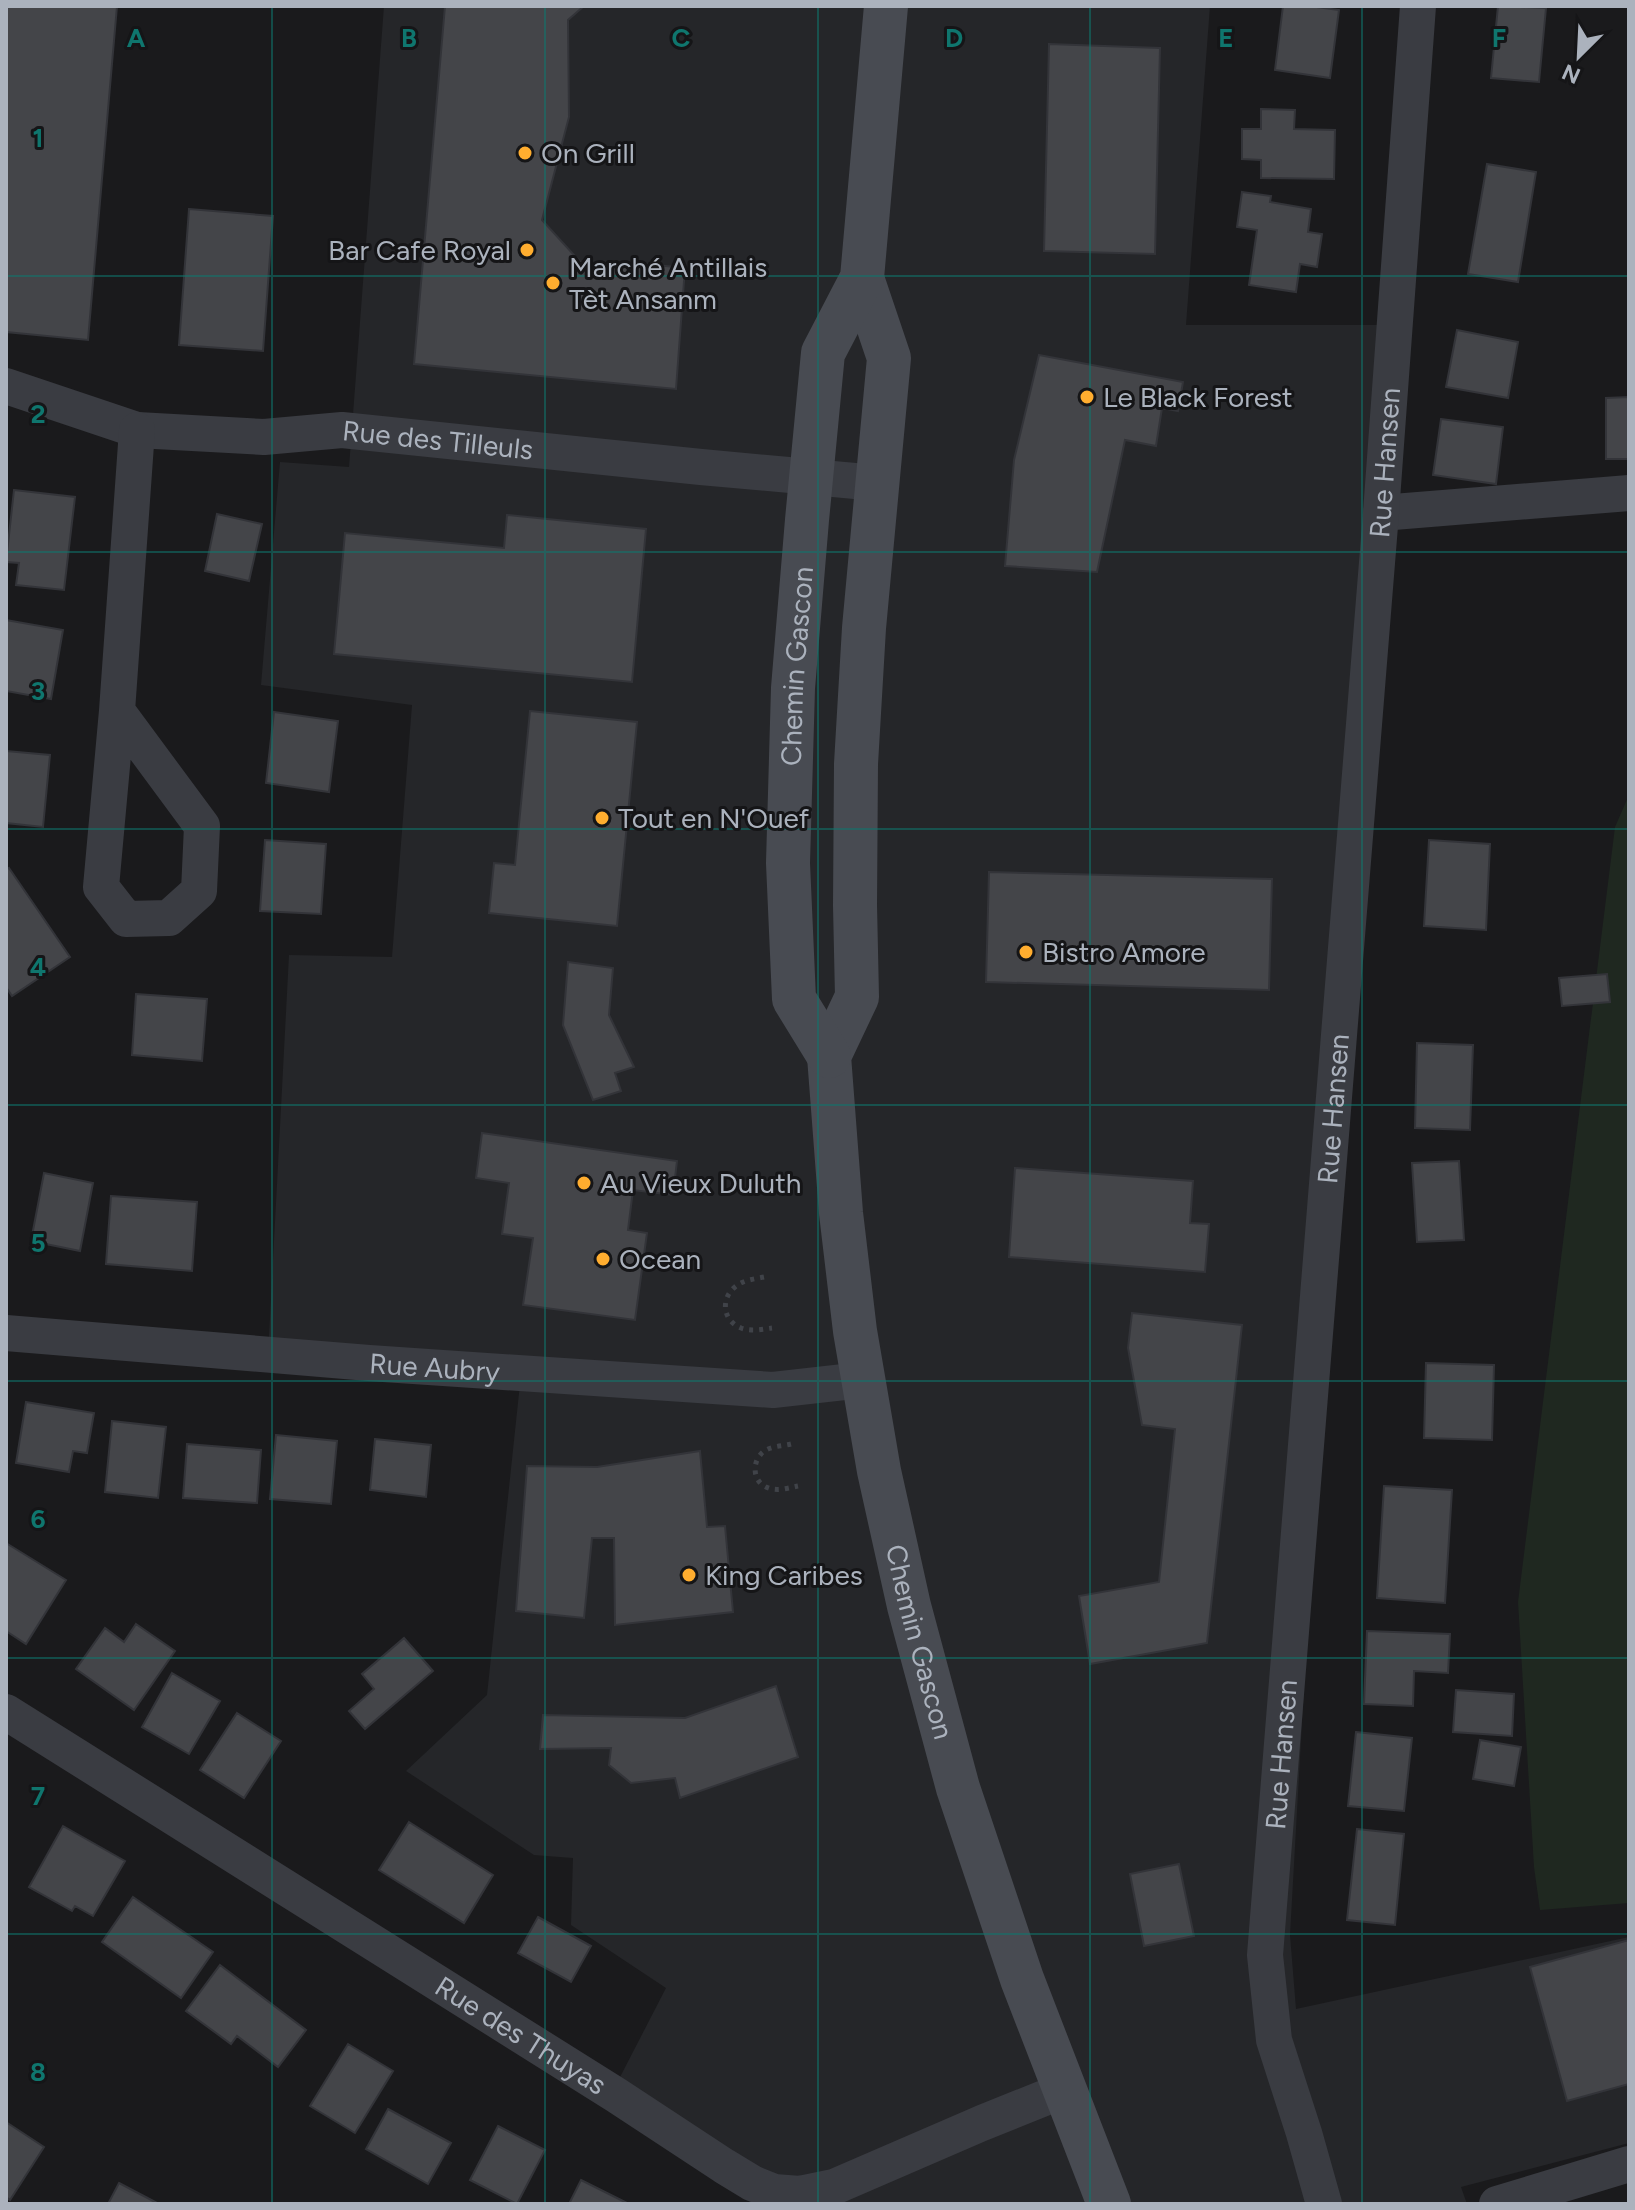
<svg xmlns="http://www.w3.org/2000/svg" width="1635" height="2210" viewBox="0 0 1635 2210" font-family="Figtree,sans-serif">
<rect width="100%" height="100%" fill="#1a1a1c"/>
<!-- built -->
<path fill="#252629" d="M 384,6 L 1210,6 L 1186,325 L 1381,325 L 1290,1935 L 1296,2009 L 1629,1937 L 1629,2143 L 1461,2187 L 1467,2204 L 785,2204 L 618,2081 L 666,1988 L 571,1925 L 573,1858 L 534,1855 L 406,1771 L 487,1695 L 522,1365 L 268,1356 L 289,955 L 392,957 L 412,705 L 261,685 L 280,462 L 349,467 Z"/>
<!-- green -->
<path fill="#1f2820" d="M 1629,795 L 1629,1903 L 1540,1910 L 1534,1867 L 1518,1602 L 1615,827 Z"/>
<!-- building -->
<path fill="#444549" stroke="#333439" stroke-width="2" d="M 6,6 L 117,6 L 88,340 L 6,332 Z
M 445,6 L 584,6 L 568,20 L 569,117 L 542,220 L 584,266 L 646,264 L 685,268 L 676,389 L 414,364 Z
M 1283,6 L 1309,6 L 1339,10 L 1330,78 L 1275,70 Z
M 1498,6 L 1546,8 L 1539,82 L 1491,78 Z
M 1049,44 L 1160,48 L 1155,254 L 1044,251 Z
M 1261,109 L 1295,110 L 1294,129 L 1335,130 L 1334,179 L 1261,178 L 1261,160 L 1242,159 L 1242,129 L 1261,129 Z
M 1487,164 L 1536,172 L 1518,282 L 1468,274 Z
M 1242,192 L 1271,196 L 1270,202 L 1311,209 L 1308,232 L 1322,234 L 1317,267 L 1300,264 L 1296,292 L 1249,285 L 1257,230 L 1237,227 Z
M 189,209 L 273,216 L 263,351 L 179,345 Z
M 1457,330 L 1518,342 L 1508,398 L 1446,387 Z
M 1039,355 L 1183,382 L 1178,411 L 1162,408 L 1156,446 L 1125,440 L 1097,572 L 1005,566 L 1014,460 Z
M 1629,397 L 1629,459 L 1606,459 L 1606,398 Z
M 1441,419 L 1503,427 L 1496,484 L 1433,475 Z
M 14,490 L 75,497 L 64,590 L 16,585 L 19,563 L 6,562 Z
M 217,514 L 262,524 L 249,581 L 205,571 Z
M 507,515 L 646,529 L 632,682 L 334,654 L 345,533 L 504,548 Z
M 6,620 L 63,630 L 51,699 L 6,691 Z
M 530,711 L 637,722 L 617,926 L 489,913 L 494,863 L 515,865 Z
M 274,712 L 338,721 L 329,792 L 266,783 Z
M 6,751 L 50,755 L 43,827 L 6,823 Z
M 265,840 L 326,844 L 321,914 L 260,911 Z
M 1429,840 L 1490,844 L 1486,930 L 1424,926 Z
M 9,868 L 70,957 L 12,996 L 6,987 L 6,870 Z
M 989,872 L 1272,879 L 1269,990 L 986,982 Z
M 568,962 L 613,968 L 609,1015 L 634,1067 L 615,1073 L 621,1091 L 593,1100 L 563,1025 Z
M 1607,974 L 1610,1002 L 1562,1006 L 1559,978 Z
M 136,994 L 207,999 L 202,1061 L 132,1055 Z
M 1417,1043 L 1473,1045 L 1470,1130 L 1415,1128 Z
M 482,1133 L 677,1161 L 673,1195 L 633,1190 L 628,1230 L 647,1233 L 635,1320 L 523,1305 L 533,1238 L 502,1234 L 509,1183 L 476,1178 Z
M 1459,1161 L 1464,1240 L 1417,1242 L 1412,1163 Z
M 1015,1168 L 1193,1181 L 1190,1223 L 1209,1224 L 1205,1272 L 1009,1257 Z
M 44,1173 L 93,1183 L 80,1251 L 31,1241 Z
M 111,1196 L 197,1202 L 192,1271 L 106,1264 Z
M 1132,1313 L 1242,1325 L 1207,1643 L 1090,1664 L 1079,1596 L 1159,1582 L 1175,1429 L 1142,1425 L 1128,1348 Z
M 1426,1363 L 1494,1365 L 1492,1440 L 1424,1438 Z
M 26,1402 L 94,1413 L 87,1453 L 73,1451 L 69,1472 L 16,1463 Z
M 112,1421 L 166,1427 L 158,1498 L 105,1492 Z
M 276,1435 L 337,1441 L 331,1504 L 270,1499 Z
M 375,1439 L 431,1445 L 426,1497 L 370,1490 Z
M 187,1444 L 261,1450 L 257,1503 L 183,1498 Z
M 700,1451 L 707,1527 L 725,1526 L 733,1612 L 615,1625 L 614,1538 L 592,1538 L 584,1618 L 516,1611 L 527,1466 L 597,1467 Z
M 1384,1486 L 1452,1490 L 1445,1603 L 1377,1598 Z
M 6,1543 L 66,1580 L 26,1644 L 6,1631 Z
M 136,1624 L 175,1651 L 134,1710 L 76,1669 L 105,1628 L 124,1642 Z
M 1367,1631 L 1450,1634 L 1448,1673 L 1414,1671 L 1413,1706 L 1364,1704 Z
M 404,1638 L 433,1671 L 365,1729 L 349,1711 L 374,1689 L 362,1674 Z
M 172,1673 L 220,1701 L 189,1754 L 142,1727 Z
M 776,1686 L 798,1757 L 680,1798 L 675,1778 L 631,1783 L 609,1765 L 611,1748 L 540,1749 L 543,1715 L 685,1718 Z
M 1456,1690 L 1514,1694 L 1512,1736 L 1453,1732 Z
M 237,1713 L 281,1741 L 244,1798 L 200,1770 Z
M 1356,1732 L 1412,1738 L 1404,1811 L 1348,1806 Z
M 1480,1740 L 1521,1747 L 1514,1786 L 1473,1779 Z
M 409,1822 L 493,1875 L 464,1923 L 379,1870 Z
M 63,1826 L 125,1861 L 93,1916 L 75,1906 L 72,1911 L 29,1887 Z
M 1357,1829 L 1404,1834 L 1395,1925 L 1347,1920 Z
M 1179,1864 L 1194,1936 L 1144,1946 L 1130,1874 Z
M 133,1897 L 213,1952 L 181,1998 L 102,1942 Z
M 538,1917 L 591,1946 L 571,1982 L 518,1953 Z
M 1629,1940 L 1629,2084 L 1567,2101 L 1530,1967 Z
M 220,1965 L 306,2030 L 278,2067 L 237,2036 L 231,2044 L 186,2011 Z
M 348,2044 L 393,2071 L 355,2133 L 310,2106 Z
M 388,2109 L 451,2143 L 428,2184 L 366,2149 Z
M 6,2122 L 44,2147 L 10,2200 L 6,2197 Z
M 498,2126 L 545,2150 L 517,2204 L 470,2180 Z
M 581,2180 L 629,2204 L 569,2204 Z
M 119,2183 L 159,2204 L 108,2204 Z"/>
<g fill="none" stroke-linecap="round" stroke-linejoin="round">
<!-- path -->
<path stroke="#404349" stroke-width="5" stroke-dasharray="4 6" stroke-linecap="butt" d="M 764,1277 C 754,1279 743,1280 735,1287 C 720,1299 723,1321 741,1328 C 751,1332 763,1329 772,1328
M 791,1444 C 783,1446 773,1446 766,1450 C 752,1458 751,1480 766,1487 C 776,1492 788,1488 798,1486"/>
<!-- minor -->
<g stroke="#3a3c42" stroke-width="36">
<path id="s1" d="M 6,386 L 137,430 L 264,437 L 342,430 L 701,467 L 877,483"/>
<path d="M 1381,513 L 1629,493"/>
<path d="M 117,711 L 202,826 L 199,891 L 169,918 L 126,919 L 101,887 L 117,711 L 137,430"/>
<path id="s2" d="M 6,1333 L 369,1363 L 773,1390 L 862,1380"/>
<path id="s3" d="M 6,1712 L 616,2095 L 724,2166 L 752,2183 L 774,2192 L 800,2194 L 834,2187 L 982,2123 L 1064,2090"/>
<path id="s4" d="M 1324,2204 L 1304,2133 L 1274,2040 L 1265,1955 L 1381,513 L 1418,6"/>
<path d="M 1497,2204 L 1629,2164"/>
</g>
<!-- secondary -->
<g stroke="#484b52" stroke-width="44">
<path id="s5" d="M 862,278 L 889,358 L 864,628 L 856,764 L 855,905 L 857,997 L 829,1056 L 841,1213 L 855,1331 L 879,1471 L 909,1606 L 958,1788 L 1022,1979 L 1109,2204"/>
<path id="s6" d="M 829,1056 L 794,999 L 788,863 L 793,688 L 807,520 L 823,353 L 862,278 L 886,6"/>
</g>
</g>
<!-- grid -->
<path fill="none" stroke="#0f766e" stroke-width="2" stroke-opacity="0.55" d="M 272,6 L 272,2204M 545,6 L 545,2204M 818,6 L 818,2204M 1090,6 L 1090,2204M 1362,6 L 1362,2204M 6,276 L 1629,276M 6,552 L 1629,552M 6,829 L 1629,829M 6,1105 L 1629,1105M 6,1381 L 1629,1381M 6,1658 L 1629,1658M 6,1934 L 1629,1934"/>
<!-- markers -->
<g fill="#ffad2f" stroke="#151517" stroke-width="3">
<circle cx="525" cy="153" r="8"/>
<circle cx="527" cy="250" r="8"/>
<circle cx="553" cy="283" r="8"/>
<circle cx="1087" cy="397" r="8"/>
<circle cx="602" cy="818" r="8"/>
<circle cx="1026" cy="952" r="8"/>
<circle cx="584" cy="1183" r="8"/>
<circle cx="603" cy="1259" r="8"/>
<circle cx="689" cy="1575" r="8"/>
</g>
<g text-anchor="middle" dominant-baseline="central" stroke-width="6" stroke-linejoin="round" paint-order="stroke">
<!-- poi labels -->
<g font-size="28" fill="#abb2bd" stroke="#151517" text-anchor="start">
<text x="541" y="153">On Grill</text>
<text x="511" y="250" text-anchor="end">Bar Cafe Royal</text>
<text x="569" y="267">Marché Antillais<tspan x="569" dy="32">Tèt Ansanm</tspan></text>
<text x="1103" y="397">Le Black Forest</text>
<text x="618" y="818">Tout en N'Ouef</text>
<text x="1042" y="952">Bistro Amore</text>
<text x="600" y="1183">Au Vieux Duluth</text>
<text x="619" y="1259">Ocean</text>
<text x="705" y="1575">King Caribes</text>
</g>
<!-- street labels -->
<g font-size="28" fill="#abb2bd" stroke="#151517">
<text stroke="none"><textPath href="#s1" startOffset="440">Rue des Tilleuls</textPath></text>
<text stroke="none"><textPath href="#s4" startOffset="1754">Rue Hansen</textPath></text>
<text stroke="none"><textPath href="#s6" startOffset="400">Chemin Gascon</textPath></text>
<text stroke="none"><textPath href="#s4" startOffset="1106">Rue Hansen</textPath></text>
<text stroke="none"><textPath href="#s2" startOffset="430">Rue Aubry</textPath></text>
<text stroke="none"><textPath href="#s5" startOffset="1384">Chemin Gascon</textPath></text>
<text stroke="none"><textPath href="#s4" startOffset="458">Rue Hansen</textPath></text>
<text stroke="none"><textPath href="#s3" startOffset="608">Rue des Thuyas</textPath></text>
</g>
</g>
<g font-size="26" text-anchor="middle" font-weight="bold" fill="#0f766e" stroke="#151517" stroke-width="6" stroke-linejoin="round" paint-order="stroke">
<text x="136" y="47">A</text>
<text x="409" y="47">B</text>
<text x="681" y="47">C</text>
<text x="954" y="47">D</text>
<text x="1226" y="47">E</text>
<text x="1499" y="47">F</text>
<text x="38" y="147">1</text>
<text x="38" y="423">2</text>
<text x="38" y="700">3</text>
<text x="38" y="976">4</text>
<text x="38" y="1252">5</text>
<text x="38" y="1528">6</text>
<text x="38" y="1805">7</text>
<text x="38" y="2081">8</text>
</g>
<!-- border -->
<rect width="1635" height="2210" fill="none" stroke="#abb2bd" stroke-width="16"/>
<!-- north arrow -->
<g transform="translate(1579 56) rotate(204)" stroke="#151517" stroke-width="6" paint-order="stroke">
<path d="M0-6L14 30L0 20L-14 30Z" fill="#abb2bd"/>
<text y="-12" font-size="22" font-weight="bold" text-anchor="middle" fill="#abb2bd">N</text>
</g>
</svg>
